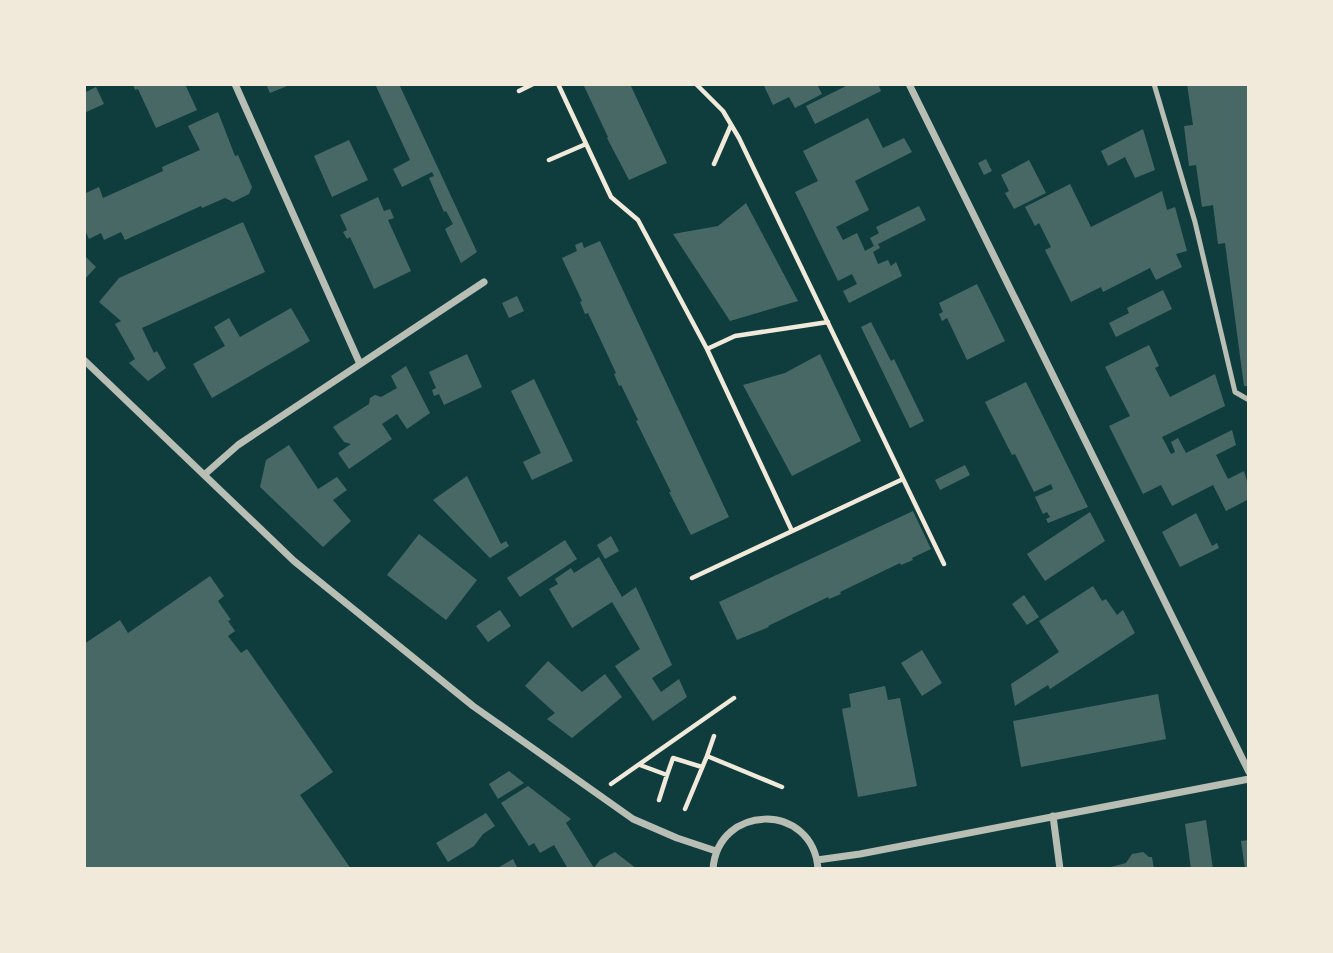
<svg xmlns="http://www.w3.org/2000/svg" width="1333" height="953" viewBox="0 0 1333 953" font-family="'Public Sans',sans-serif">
<rect width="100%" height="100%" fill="#0f3d3e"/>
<!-- building -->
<path fill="#486865" d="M 133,84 L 185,84 L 197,110 L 156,128 L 138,89 L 135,90 Z
M 266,84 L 292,84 L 270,93 Z
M 375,84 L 399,84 L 477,252 L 461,263 L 445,229 L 453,224 L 446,211 L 444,212 L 429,178 L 434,176 L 432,172 L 402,187 L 393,169 L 410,160 Z
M 583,84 L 630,84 L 667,163 L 629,180 L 607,138 L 608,137 Z
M 768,84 L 817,84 L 822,94 L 795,108 L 789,97 L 773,105 L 764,86 Z
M 850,84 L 878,84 L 881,91 L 815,124 L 806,106 Z
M 1187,84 L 1249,84 L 1249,386 L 1244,386 L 1225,243 L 1218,244 L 1213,205 L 1202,207 L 1196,165 L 1189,166 L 1184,126 L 1193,125 Z
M 96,87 L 104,104 L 84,113 L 84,93 Z
M 218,112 L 235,156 L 238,155 L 252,187 L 249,194 L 233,202 L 225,198 L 202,208 L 201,206 L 125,240 L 121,232 L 104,240 L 101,233 L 89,239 L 84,228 L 84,194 L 99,187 L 103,198 L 163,171 L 162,167 L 200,150 L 188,126 Z
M 868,118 L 883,148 L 904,138 L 912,152 L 855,181 L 869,210 L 836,227 L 843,240 L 857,233 L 865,251 L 874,246 L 870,238 L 879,233 L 876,227 L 919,206 L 926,220 L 878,244 L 880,248 L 873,252 L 878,264 L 888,260 L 891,266 L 896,262 L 902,276 L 849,303 L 843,291 L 857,284 L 852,274 L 838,281 L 795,192 L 818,181 L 803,151 Z
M 1143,129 L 1155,170 L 1135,178 L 1125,157 L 1108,166 L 1101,151 Z
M 349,140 L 368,180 L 332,197 L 314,156 Z
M 986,159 L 992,171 L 984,175 L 978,163 Z
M 1029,160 L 1046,193 L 1014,209 L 1005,193 L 1009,191 L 1001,175 Z
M 1070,184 L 1091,227 L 1162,191 L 1167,210 L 1175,207 L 1187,251 L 1176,254 L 1182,267 L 1156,280 L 1150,268 L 1103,292 L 1101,287 L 1071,302 L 1045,250 L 1051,247 L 1039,223 L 1035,226 L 1025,207 Z
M 378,197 L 384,211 L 390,209 L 394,218 L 388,220 L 411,271 L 374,289 L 350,237 L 347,239 L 343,232 L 347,230 L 340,215 Z
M 746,203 L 798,301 L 730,321 L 673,234 L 718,226 Z
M 243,222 L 265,272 L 142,328 L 154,353 L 157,351 L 166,368 L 148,381 L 129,363 L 135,359 L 115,324 L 121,321 L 99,302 L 119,278 Z
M 600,241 L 729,517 L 691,535 L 669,492 L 671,492 L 636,421 L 638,420 L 621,385 L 619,386 L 614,374 L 616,373 L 588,313 L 585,314 L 580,302 L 582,301 L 562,258 L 577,251 L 575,245 L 582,242 L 584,248 Z
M 84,255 L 96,267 L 84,280 Z
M 977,284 L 1005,341 L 967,360 L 947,318 L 942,321 L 939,314 L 943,312 L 939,303 Z
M 1163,290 L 1172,309 L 1116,337 L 1109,323 L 1129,313 L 1127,308 Z
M 517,296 L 524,311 L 509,318 L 502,303 Z
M 291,308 L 310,341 L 212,398 L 193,364 L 225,346 L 214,327 L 229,318 L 240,337 Z
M 871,322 L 891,361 L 894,359 L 924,421 L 910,428 L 861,327 Z
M 1149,345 L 1159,366 L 1155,368 L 1170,397 L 1215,374 L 1225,406 L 1162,437 L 1171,454 L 1175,452 L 1171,442 L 1178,438 L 1186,453 L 1232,430 L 1236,445 L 1216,455 L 1228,479 L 1244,471 L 1249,488 L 1249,499 L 1226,511 L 1213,485 L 1172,506 L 1161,485 L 1143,494 L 1109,426 L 1130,416 L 1105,367 Z
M 467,354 L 482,387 L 444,405 L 439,394 L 434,396 L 432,390 L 436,388 L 429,372 Z
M 820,354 L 861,441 L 792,476 L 743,385 L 785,373 Z
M 406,366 L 430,413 L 407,429 L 397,414 L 382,424 L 392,439 L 349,469 L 338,453 L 351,444 L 344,442 L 333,427 L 369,404 L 370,398 L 375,395 L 381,397 L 397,388 L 391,376 Z
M 534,379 L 573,461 L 532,480 L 523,462 L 541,453 L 511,391 Z
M 1026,382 L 1088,507 L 1048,523 L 1046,519 L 1050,517 L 1047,512 L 1043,514 L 1035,497 L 1053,489 L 1051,484 L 1034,492 L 1015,454 L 1012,455 L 985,402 Z
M 289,445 L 318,489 L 337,477 L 347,490 L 333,500 L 351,521 L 323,547 L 260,487 L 266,460 Z
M 965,465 L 970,475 L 940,490 L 935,480 Z
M 467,476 L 501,544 L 506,541 L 509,546 L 490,558 L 433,500 Z
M 913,511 L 931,549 L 912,558 L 913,560 L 901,565 L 900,563 L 840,592 L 841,594 L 829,599 L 828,597 L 768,626 L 769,627 L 737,640 L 719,602 Z
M 1090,512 L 1105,541 L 1045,581 L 1027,554 Z
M 1196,513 L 1212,546 L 1217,543 L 1219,548 L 1180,567 L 1162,532 Z
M 419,534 L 477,580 L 446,620 L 387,575 Z
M 611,536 L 619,551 L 605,559 L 597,545 Z
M 565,540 L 577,559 L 520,597 L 507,578 Z
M 599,557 L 622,597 L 636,587 L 672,665 L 652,678 L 661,692 L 679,679 L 687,697 L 653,721 L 615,666 L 640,649 L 612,602 L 572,628 L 549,589 L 558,584 L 555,579 L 571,568 L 574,573 Z
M 210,576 L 224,596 L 218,601 L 231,620 L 228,621 L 235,631 L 228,636 L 241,653 L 247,649 L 333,772 L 300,795 L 351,869 L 84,869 L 84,644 L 120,620 L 128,633 Z
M 1093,586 L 1102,601 L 1106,599 L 1117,615 L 1123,610 L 1135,633 L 1050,689 L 1048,685 L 1015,706 L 1011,684 L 1059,652 L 1039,621 Z
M 1024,595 L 1039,617 L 1027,625 L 1012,604 Z
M 500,610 L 511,626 L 488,642 L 476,626 Z
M 922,650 L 942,683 L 922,696 L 901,663 Z
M 548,661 L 582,692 L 605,674 L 622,697 L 572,738 L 547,719 L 555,713 L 525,686 Z
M 885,686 L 888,700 L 900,698 L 917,786 L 858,797 L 842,709 L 851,707 L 849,694 Z
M 1158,694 L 1166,739 L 1021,767 L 1013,721 Z
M 509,771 L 524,783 L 498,799 L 489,784 Z
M 528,786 L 571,819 L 566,823 L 594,868 L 600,860 L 615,852 L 637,869 L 568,869 L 554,845 L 540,853 L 534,843 L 529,846 L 501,803 Z
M 486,813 L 495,826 L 483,834 L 474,846 L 448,862 L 436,843 Z
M 1206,820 L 1213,869 L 1191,869 L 1185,824 Z
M 1249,840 L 1249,869 L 1245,869 L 1241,841 Z
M 1143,852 L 1149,857 L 1152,857 L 1154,869 L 1103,869 L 1126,863 L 1132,854 Z
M 513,859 L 518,869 L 496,869 Z"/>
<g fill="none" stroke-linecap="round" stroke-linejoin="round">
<!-- path -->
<path stroke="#f1e9da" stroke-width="4.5" d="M 558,84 L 611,197 L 638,220 L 707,349 L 792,531
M 696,84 L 723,111 L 739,138 L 944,564
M 519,91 L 533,84
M 549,160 L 586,144
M 714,164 L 731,125
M 707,349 L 735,336 L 828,322
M 692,578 L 903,479
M 707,756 L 714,736
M 640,765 L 667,775 L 673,758 L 702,767
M 611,784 L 734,698
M 659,800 L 667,775
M 685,809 L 707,756 L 782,787"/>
<!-- service -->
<path stroke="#b8beb3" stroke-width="5" d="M 1154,84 L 1195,222 L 1235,392 L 1249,400"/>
<!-- minor -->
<path stroke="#b8beb3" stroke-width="7" d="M 235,84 L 360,364
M 909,84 L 1249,772
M 84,360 L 294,561 L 473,706 L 633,819 L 677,838 L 716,851
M 204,475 L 238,445 L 484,282
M 1053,816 L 1060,869
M 817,860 L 860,854 L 1249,779
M 713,869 C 718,803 813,802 818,869"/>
</g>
<!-- border -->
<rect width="1333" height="953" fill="none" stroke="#f1e9da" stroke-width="172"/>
</svg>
